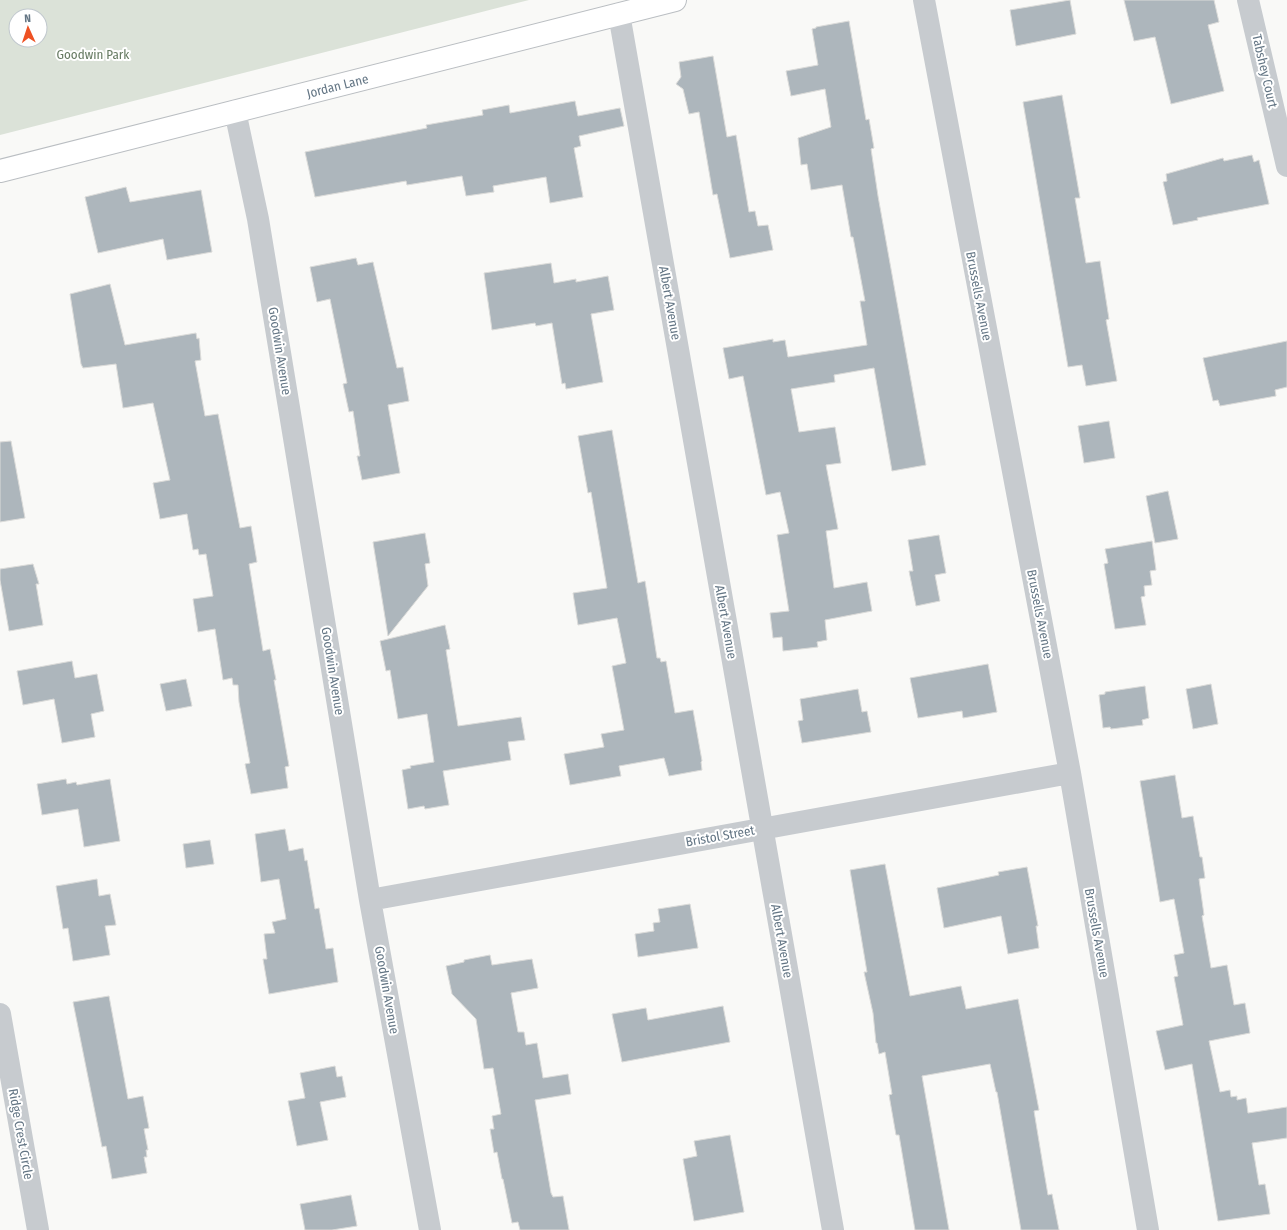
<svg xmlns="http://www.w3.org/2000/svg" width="1287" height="1230" viewBox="0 0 1287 1230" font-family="'Fira Sans Condensed',sans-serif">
<rect width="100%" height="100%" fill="#f9f9f7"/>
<!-- green -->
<path fill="#dbe2d8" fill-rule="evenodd" d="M 0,0 L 529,0 L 0,135 ZM 16,16 L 40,16 L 40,40 L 16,40 Z"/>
<!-- building -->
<path fill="#adb6bc" stroke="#dbdbd9" d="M 1070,0 L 1076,34 L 1016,46 L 1010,10 Z
M 1124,0 L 1214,0 L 1219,22 L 1208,25 L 1224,91 L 1171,104 L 1155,37 L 1134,41 Z
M 849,21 L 866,120 L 869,119 L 874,148 L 871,149 L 878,196 L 926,465 L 892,471 L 874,368 L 834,375 L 835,382 L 791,389 L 799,432 L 835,427 L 841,463 L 826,465 L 838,529 L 826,531 L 834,588 L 867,582 L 872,611 L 825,620 L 827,640 L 817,642 L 818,647 L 783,651 L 782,637 L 773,638 L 770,613 L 789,611 L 777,535 L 789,533 L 780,492 L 766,495 L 743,376 L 729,379 L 723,348 L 773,339 L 773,342 L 785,340 L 788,357 L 867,345 L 860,301 L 865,301 L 853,237 L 851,237 L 842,185 L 811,190 L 807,164 L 801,165 L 798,138 L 831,127 L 825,89 L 791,96 L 786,71 L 818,65 L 812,29 L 816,28 L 816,27 Z
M 713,56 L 727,137 L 736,135 L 749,212 L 755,211 L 758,226 L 768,225 L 773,250 L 730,258 L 717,194 L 713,195 L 699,112 L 689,114 L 683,89 L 676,84 L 681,77 L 679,62 Z
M 1062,95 L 1080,198 L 1075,198 L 1086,263 L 1100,261 L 1109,319 L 1106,320 L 1117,381 L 1086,386 L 1082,365 L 1068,367 L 1023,102 Z
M 575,101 L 578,116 L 620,108 L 624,126 L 579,136 L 581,146 L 574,148 L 583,197 L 550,203 L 546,177 L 493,186 L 494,192 L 466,196 L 462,176 L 407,185 L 406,181 L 315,197 L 305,152 L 427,128 L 426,125 L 483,115 L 482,110 L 509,105 L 510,113 Z
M 1252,155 L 1254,162 L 1259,160 L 1269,204 L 1197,218 L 1198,220 L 1173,225 L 1163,182 L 1167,181 L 1166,174 L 1223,158 L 1224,161 Z
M 126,187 L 130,202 L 201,190 L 212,252 L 167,260 L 163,239 L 98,253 L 85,197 Z
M 356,258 L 358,265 L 373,262 L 397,368 L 403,367 L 409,401 L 388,405 L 400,473 L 362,480 L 357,456 L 360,456 L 353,411 L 349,412 L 343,384 L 347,383 L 330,299 L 317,302 L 310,267 Z
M 551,263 L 554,283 L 576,279 L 576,282 L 608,276 L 614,310 L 591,314 L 603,382 L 566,389 L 565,383 L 562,384 L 552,323 L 536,326 L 535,323 L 492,330 L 484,273 Z
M 110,284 L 125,345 L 196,333 L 197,339 L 199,338 L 201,360 L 195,361 L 205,416 L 218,414 L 240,528 L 251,526 L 257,562 L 249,564 L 263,651 L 270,649 L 276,680 L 274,680 L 289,766 L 285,767 L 288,788 L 251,794 L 245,764 L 250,763 L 239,702 L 238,685 L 233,685 L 232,678 L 223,680 L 215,629 L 198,632 L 193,599 L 213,596 L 206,554 L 199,555 L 198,549 L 193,550 L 187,514 L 160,519 L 153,483 L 170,480 L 153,403 L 123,408 L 116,364 L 83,368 L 81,364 L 70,294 Z
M 1287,341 L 1287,387 L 1275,390 L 1276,396 L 1220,406 L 1218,400 L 1213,401 L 1203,358 Z
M 1109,421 L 1115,458 L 1084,463 L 1078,426 Z
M 612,430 L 638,583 L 645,581 L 657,658 L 660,658 L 661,662 L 666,661 L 675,713 L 693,710 L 702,761 L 701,762 L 702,770 L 669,776 L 664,758 L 619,766 L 621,776 L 570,785 L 564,754 L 604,747 L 601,734 L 624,730 L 612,666 L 626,663 L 617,618 L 578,625 L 573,593 L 607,588 L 591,492 L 588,493 L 578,436 Z
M 11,441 L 25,518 L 0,522 L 0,442 Z
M 1168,491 L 1178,539 L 1155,543 L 1146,496 Z
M 425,533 L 430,563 L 425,564 L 428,586 L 388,636 L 373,542 Z
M 939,535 L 946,573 L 935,575 L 940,601 L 916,606 L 909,571 L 913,571 L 908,540 Z
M 1152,541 L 1156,570 L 1150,571 L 1152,585 L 1144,586 L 1145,596 L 1141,597 L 1146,625 L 1115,629 L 1104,564 L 1108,563 L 1105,549 Z
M 33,564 L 39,584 L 36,584 L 43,625 L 9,631 L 0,580 L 0,569 Z
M 445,625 L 450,649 L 446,650 L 458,726 L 521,717 L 525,740 L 508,742 L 511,760 L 443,771 L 449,805 L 425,809 L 424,806 L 408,809 L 402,770 L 411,768 L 410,766 L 434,762 L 427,714 L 398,719 L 390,670 L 386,671 L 380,641 Z
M 72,661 L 75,678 L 97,674 L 104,711 L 91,714 L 95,737 L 62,743 L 54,699 L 23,705 L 17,671 Z
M 988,664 L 997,712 L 963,718 L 962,711 L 918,718 L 910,678 Z
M 186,679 L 192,706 L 166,711 L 160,684 Z
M 1211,684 L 1218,724 L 1193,729 L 1186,689 Z
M 1145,686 L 1149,718 L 1142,720 L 1143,725 L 1111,729 L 1110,727 L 1103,728 L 1099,695 L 1105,694 L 1105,692 Z
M 858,689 L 862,712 L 867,711 L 871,732 L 802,743 L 798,721 L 803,720 L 800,699 Z
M 1175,775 L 1182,818 L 1193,816 L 1200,857 L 1202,857 L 1205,878 L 1199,879 L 1204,915 L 1202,916 L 1211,968 L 1227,965 L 1234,1005 L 1245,1003 L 1250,1033 L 1209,1041 L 1220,1092 L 1230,1090 L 1231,1097 L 1237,1096 L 1237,1100 L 1246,1098 L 1248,1113 L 1287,1107 L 1287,1138 L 1252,1143 L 1259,1185 L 1265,1184 L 1270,1214 L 1218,1221 L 1192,1064 L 1165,1070 L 1156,1031 L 1183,1025 L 1174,977 L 1178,976 L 1174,955 L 1184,953 L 1174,899 L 1160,902 L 1140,781 Z
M 66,779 L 67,784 L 76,782 L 77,785 L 110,779 L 120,841 L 84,847 L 78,809 L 42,815 L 37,784 Z
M 285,829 L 289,851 L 303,848 L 305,861 L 307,860 L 315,909 L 319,908 L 326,949 L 333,948 L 338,982 L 269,994 L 263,959 L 267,959 L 264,934 L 275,933 L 272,922 L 286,919 L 279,879 L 261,882 L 255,834 Z
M 210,840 L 214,864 L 186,868 L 183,844 Z
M 885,864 L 910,996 L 961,986 L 966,1009 L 1018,999 L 1039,1110 L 1034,1111 L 1043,1166 L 1048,1195 L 1052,1194 L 1059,1230 L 1021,1230 L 997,1092 L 996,1092 L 990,1064 L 922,1076 L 949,1230 L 915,1230 L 899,1135 L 896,1135 L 889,1095 L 892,1094 L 885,1052 L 879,1054 L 877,1043 L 876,1043 L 873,1013 L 864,972 L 867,972 L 850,870 Z
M 1027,867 L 1038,926 L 1036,926 L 1039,948 L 1008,954 L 1001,916 L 944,928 L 937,888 L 999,875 L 998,872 Z
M 97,879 L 99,896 L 110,894 L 116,925 L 105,926 L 110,955 L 73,961 L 68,928 L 63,929 L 56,886 Z
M 690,904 L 698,948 L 638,957 L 635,934 L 654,931 L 653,923 L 660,922 L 658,909 Z
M 490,955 L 492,965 L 532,959 L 538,988 L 511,993 L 518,1032 L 524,1032 L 526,1045 L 537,1043 L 543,1078 L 568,1074 L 571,1094 L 535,1100 L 551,1193 L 553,1197 L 563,1196 L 569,1230 L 520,1230 L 518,1222 L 512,1223 L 503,1179 L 502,1179 L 497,1152 L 494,1153 L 490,1129 L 494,1129 L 492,1116 L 501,1114 L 493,1068 L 484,1069 L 476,1019 L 452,994 L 446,966 L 464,962 L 464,960 Z
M 109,996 L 128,1099 L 143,1096 L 149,1128 L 144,1129 L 148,1150 L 146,1150 L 147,1157 L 144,1157 L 147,1173 L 112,1179 L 106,1146 L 102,1147 L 73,1002 Z
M 723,1006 L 730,1042 L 622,1062 L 612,1014 L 646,1008 L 648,1020 Z
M 335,1066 L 337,1077 L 342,1076 L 346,1097 L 320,1102 L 328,1140 L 297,1146 L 288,1101 L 305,1098 L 300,1073 Z
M 730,1135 L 744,1212 L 694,1221 L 683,1159 L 697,1156 L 694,1141 Z
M 351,1195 L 357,1226 L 332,1230 L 305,1230 L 300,1204 Z"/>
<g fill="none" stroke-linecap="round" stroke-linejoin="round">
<defs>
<g id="major">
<path id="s1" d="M 0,171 L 675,0"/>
</g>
</defs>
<!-- major casing -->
<use href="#major" stroke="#babec2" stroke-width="24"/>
<!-- minor -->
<path stroke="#c7cbcf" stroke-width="22" d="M 924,0 L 1070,773 L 1148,1230
M 1248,0 L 1287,166
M 619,14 L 833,1230
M 235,111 L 258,219 L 370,900 L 430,1230
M 370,900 L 1070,773
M 0,1014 L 38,1230"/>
<!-- major -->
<use href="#major" stroke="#fff" stroke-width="22"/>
</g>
<g text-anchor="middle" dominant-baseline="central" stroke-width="4" stroke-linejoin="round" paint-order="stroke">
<!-- park labels -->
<g font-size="13" fill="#667a62" stroke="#fff">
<text x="93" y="54">Goodwin Park</text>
</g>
<!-- street labels -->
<g font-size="13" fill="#637584" stroke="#fff">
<text transform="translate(1265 71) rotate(77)">Tabshey Court</text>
<text stroke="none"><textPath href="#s1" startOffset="348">Jordan Lane</textPath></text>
<text transform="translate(979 296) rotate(79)">Brussells Avenue</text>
<text transform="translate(670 303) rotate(80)">Albert Avenue</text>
<text transform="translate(280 351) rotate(81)">Goodwin Avenue</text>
<text transform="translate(1040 614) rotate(79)">Brussells Avenue</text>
<text transform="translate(726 622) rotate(80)">Albert Avenue</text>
<text transform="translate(333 671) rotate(81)">Goodwin Avenue</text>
<text transform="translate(720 836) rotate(-10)">Bristol Street</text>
<text transform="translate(1097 933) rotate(80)">Brussells Avenue</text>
<text transform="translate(782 941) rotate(80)">Albert Avenue</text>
<text transform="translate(387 990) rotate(80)">Goodwin Avenue</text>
<text transform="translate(21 1134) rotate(80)">Ridge Crest Circle</text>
</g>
</g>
<!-- north arrow -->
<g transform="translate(28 28) rotate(357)"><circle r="19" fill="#ffffff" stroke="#c1c8ce"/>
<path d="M0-3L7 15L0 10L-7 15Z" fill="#ee5123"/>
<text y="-6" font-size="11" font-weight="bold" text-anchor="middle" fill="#637584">N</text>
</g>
</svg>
